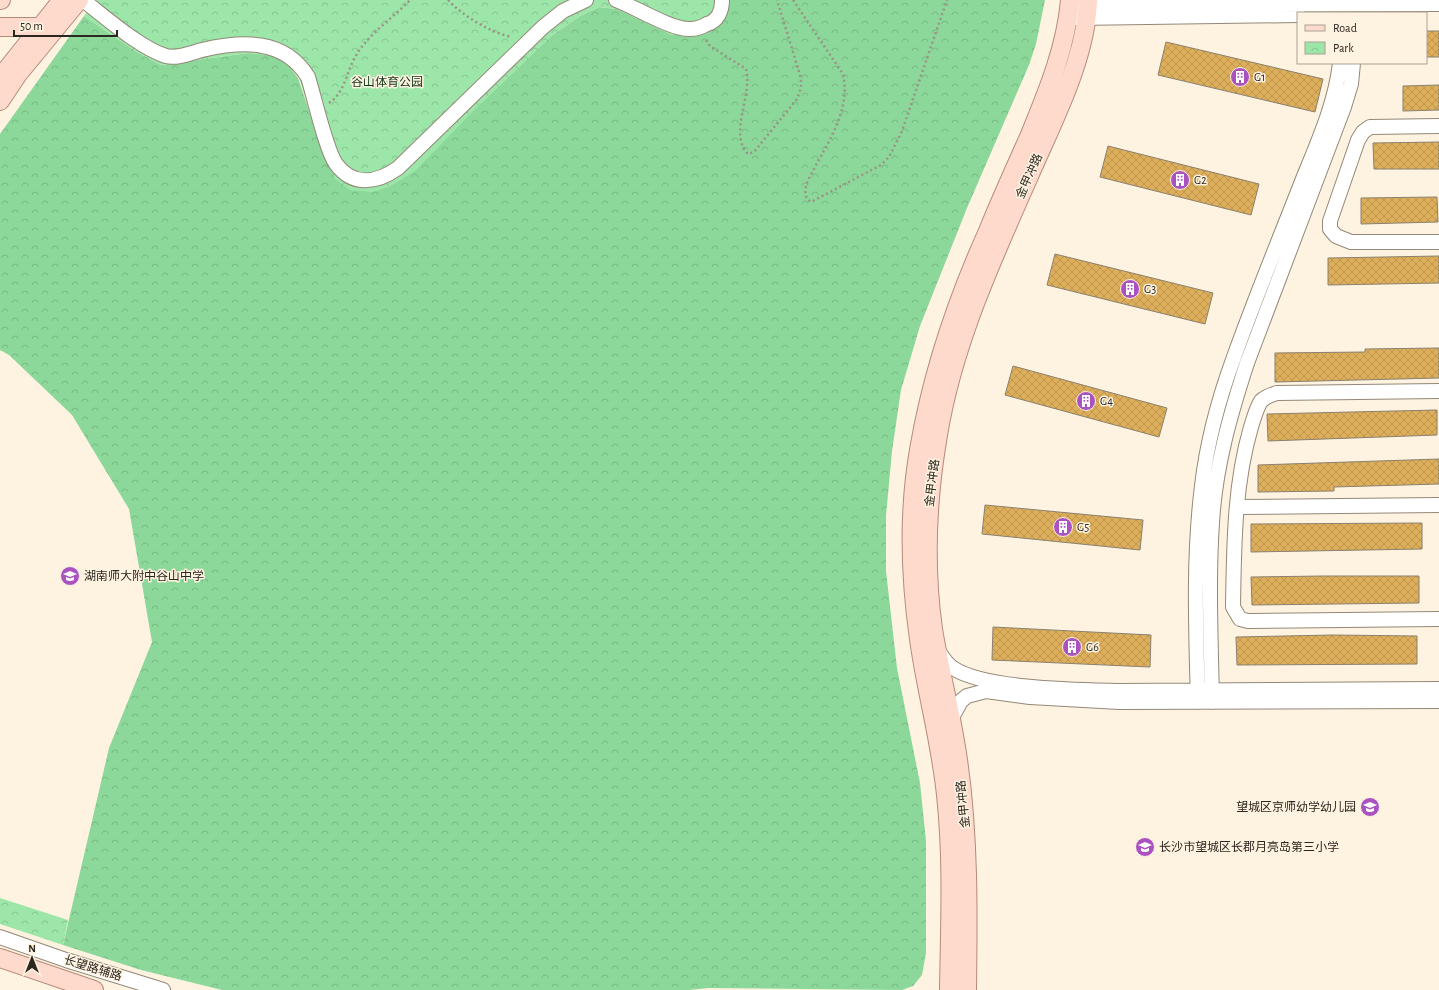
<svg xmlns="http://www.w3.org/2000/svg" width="1439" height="990" viewBox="0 0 1439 990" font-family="'Alegreya Sans','Noto Sans SC',sans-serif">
<defs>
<pattern id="forest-crowns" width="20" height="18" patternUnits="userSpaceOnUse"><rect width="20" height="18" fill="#8cd89a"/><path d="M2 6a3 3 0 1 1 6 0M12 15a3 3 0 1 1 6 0" fill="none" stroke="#79b984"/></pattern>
<pattern id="park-crowns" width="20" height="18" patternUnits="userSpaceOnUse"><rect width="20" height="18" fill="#9ce6a9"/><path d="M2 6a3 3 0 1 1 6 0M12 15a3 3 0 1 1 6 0" fill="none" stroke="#87c591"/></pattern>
<pattern id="building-cross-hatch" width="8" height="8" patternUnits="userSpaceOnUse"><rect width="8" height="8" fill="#ddaf5b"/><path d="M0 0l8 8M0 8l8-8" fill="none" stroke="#be964f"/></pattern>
</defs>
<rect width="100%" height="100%" fill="#fef3e0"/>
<!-- forest -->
<path fill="url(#forest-crowns)" d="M 728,0 L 1045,0 L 1036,44 L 1029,65 L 967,208 L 920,326 L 901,390 L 892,451 L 886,516 L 886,571 L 897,668 L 920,783 L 926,841 L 926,953 L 922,975 L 913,986 L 902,990 L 708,988 L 689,990 L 222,990 L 141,970 L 63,945 L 109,748 L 152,642 L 129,509 L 72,415 L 9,355 L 0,350 L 0,134 L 84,16 L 137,52 L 161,65 L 248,53 L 268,55 L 286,61 L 298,78 L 324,155 L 482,102 L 551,36 L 580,16 L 599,7 L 617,9 L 672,35 Z"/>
<!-- park -->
<path fill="url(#park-crowns)" d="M 97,0 L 728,0 L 725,19 L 711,30 L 691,36 L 672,35 L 617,9 L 599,7 L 580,16 L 551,36 L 482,102 L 415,171 L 389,187 L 372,192 L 350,190 L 335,179 L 324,155 L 299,78 L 286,61 L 268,55 L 248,53 L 161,65 L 137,52 L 84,16 Z
M 0,898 L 68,920 L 63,945 L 0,924 Z"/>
<!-- building -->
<path fill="url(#building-cross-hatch)" stroke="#8a806f" d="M 1426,31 L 1439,31 L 1439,57 L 1426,57 Z
M 1166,42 L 1323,79 L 1315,112 L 1158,75 Z
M 1439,85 L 1439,110 L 1403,111 L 1403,86 Z
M 1439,142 L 1439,169 L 1374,169 L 1373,143 Z
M 1108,146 L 1259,184 L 1251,215 L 1100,177 Z
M 1437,197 L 1438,222 L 1361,224 L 1361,198 Z
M 1055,254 L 1213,293 L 1205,324 L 1047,285 Z
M 1439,256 L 1439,283 L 1328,285 L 1328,258 Z
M 1439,348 L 1439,378 L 1275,382 L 1275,353 L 1365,352 L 1365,349 Z
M 1013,366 L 1167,408 L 1159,437 L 1005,395 Z
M 1437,410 L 1437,435 L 1268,441 L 1267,414 Z
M 1439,459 L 1439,484 L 1334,487 L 1334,491 L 1258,492 L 1258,465 Z
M 985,505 L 1143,520 L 1140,550 L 982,534 Z
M 1422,523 L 1422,549 L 1251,552 L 1251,524 Z
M 1323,576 L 1419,576 L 1419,603 L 1252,605 L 1251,577 Z
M 993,627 L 1151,635 L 1150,667 L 992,660 Z
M 1333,635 L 1417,636 L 1417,664 L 1237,665 L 1236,637 Z"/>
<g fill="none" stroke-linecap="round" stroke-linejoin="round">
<defs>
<path id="minor" d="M 83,0 C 105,17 140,48 166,56 C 177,59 191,53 202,50 C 241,41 284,38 308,77 C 314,96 326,150 336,164 C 353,187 377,183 398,168 L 543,27 L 563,11 L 586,0
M 616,0 C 635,7 672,30 690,29 C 696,29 702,27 707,24 C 718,21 722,10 722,0
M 1078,5 L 1439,4
M 1076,18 L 1298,15
M 1439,126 L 1370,127 L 1363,132 L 1358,140 L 1330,221 L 1330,229 L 1336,236 L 1351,242 L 1439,242
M 1439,391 L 1277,393 C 1271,395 1266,396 1261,401 C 1256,409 1254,418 1251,427 C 1234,485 1234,547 1233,607 L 1240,619 L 1248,621 L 1439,619
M 1237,507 L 1439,505
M 937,649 C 942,656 946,664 953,668 C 984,689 1078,690 1117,691 L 1439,689
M 1198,702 C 1196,630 1193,557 1202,486 C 1207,442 1219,398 1234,357 C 1254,301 1277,245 1299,189 C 1315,148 1335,107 1340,63
M 1212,702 C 1211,643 1208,582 1212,523 C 1215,468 1230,415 1247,363 L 1344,107 L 1351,84 L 1353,63
M 951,719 L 961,701 L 967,696 L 986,691 L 1030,697 L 1119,702 L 1439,701
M 0,937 L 66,960 L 163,990"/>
<path id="major" d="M 0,0 L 1,0
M 0,27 L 49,27
M 0,78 L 62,0
M 0,101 L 18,74 L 79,0
M 0,958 L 94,990
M 949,990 C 950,925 953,860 946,795 C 941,743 926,691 919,639 C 910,576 908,513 919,450 C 932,373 956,302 988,231 C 1001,199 1015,168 1029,137 C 1047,93 1066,48 1070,0
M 967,990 C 968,913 969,836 958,760 C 952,716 940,673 933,629 C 924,564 927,499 938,435 C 953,343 993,258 1030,174 C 1053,121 1086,59 1088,0"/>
</defs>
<!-- minor casing -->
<use href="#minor" stroke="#938877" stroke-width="16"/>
<!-- major casing -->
<use href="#major" stroke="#b48b79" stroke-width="20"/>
<!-- path -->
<path stroke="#9a9285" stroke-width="2.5" stroke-dasharray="2 3" stroke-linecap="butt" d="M 448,0 C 463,16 491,33 512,37
M 793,0 L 843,74 C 852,115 822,149 806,185 C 805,193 804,197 811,202 L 881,165 L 889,157 L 902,131 L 947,0
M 706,40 L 710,46 L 746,69 C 753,96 728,133 748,154 L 754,152 L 797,99 L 801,88 L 801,78 L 777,0
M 329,103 C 343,94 346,76 353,61 C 366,35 390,21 410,0"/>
<!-- minor -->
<use href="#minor" stroke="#fff" stroke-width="14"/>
<!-- major -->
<use href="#major" stroke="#fedacc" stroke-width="18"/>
</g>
<!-- icons -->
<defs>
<symbol id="building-disc" viewBox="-11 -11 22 22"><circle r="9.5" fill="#a952c0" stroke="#fef3e0"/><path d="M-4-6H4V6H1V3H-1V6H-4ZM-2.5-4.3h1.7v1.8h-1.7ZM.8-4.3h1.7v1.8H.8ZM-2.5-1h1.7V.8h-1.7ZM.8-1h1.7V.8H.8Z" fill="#fff"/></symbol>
<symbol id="school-disc" viewBox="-11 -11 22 22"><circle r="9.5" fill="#a952c0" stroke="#fef3e0"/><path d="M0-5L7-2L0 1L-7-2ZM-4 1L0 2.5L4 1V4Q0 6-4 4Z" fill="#fff"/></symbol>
</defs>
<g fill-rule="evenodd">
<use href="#building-disc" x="1229" y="66" width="22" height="22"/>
<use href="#building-disc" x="1169" y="169" width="22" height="22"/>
<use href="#building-disc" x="1119" y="278" width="22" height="22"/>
<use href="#building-disc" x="1075" y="390" width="22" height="22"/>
<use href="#building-disc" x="1052" y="516" width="22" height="22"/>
<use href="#school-disc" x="59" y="565" width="22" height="22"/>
<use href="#building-disc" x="1061" y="636" width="22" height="22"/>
<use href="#school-disc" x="1359" y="796" width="22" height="22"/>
<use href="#school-disc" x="1134" y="836" width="22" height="22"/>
</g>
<g text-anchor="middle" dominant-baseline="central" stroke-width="3" stroke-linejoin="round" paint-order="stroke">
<!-- poi labels -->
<g font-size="12" fill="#2b261f" stroke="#fef3e0" text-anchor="start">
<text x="1254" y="77">G1</text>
<text x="1194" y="180">G2</text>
<text x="1144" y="289">G3</text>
<text x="1100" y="401">G4</text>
<text x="1077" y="527">G5</text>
<text x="84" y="576">湖南师大附中谷山中学</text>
<text x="1086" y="647">G6</text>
<text x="1356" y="807" text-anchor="end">望城区京师幼学幼儿园</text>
<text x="1159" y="847">长沙市望城区长郡月亮岛第三小学</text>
</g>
<!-- park labels -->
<g font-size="12" fill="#13331a" stroke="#fef3e0">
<text x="387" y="82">谷山体育公园</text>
</g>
<!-- street labels -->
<g font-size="12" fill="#2b261f" stroke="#fef3e0">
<text transform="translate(1029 176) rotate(-66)">金甲冲路</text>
<text transform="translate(932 483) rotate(-83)">金甲冲路</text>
<text transform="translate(963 804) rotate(-96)">金甲冲路</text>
<text transform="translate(93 968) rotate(17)">长望路辅路</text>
</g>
</g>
<!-- legend -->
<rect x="1297" y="12" width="130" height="52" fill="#fef3e0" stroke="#aaa193"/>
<rect x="1305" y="25" width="20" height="6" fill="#fedacc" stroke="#aaa193"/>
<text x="1333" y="32" font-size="12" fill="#2b261f">Road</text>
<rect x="1305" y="42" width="20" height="12" fill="url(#park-crowns)" stroke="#aaa193"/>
<text x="1333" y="52" font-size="12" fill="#2b261f">Park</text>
<!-- north arrow -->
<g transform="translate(32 958)" stroke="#fef3e0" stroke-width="3" paint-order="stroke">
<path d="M0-3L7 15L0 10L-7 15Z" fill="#2b261f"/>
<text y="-6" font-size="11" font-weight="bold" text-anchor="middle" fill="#2b261f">N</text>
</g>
<!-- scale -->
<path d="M14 30v6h103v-6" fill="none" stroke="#2b261f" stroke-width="2"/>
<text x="20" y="30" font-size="12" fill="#2b261f" stroke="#fef3e0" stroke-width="3" paint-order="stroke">50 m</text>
</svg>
